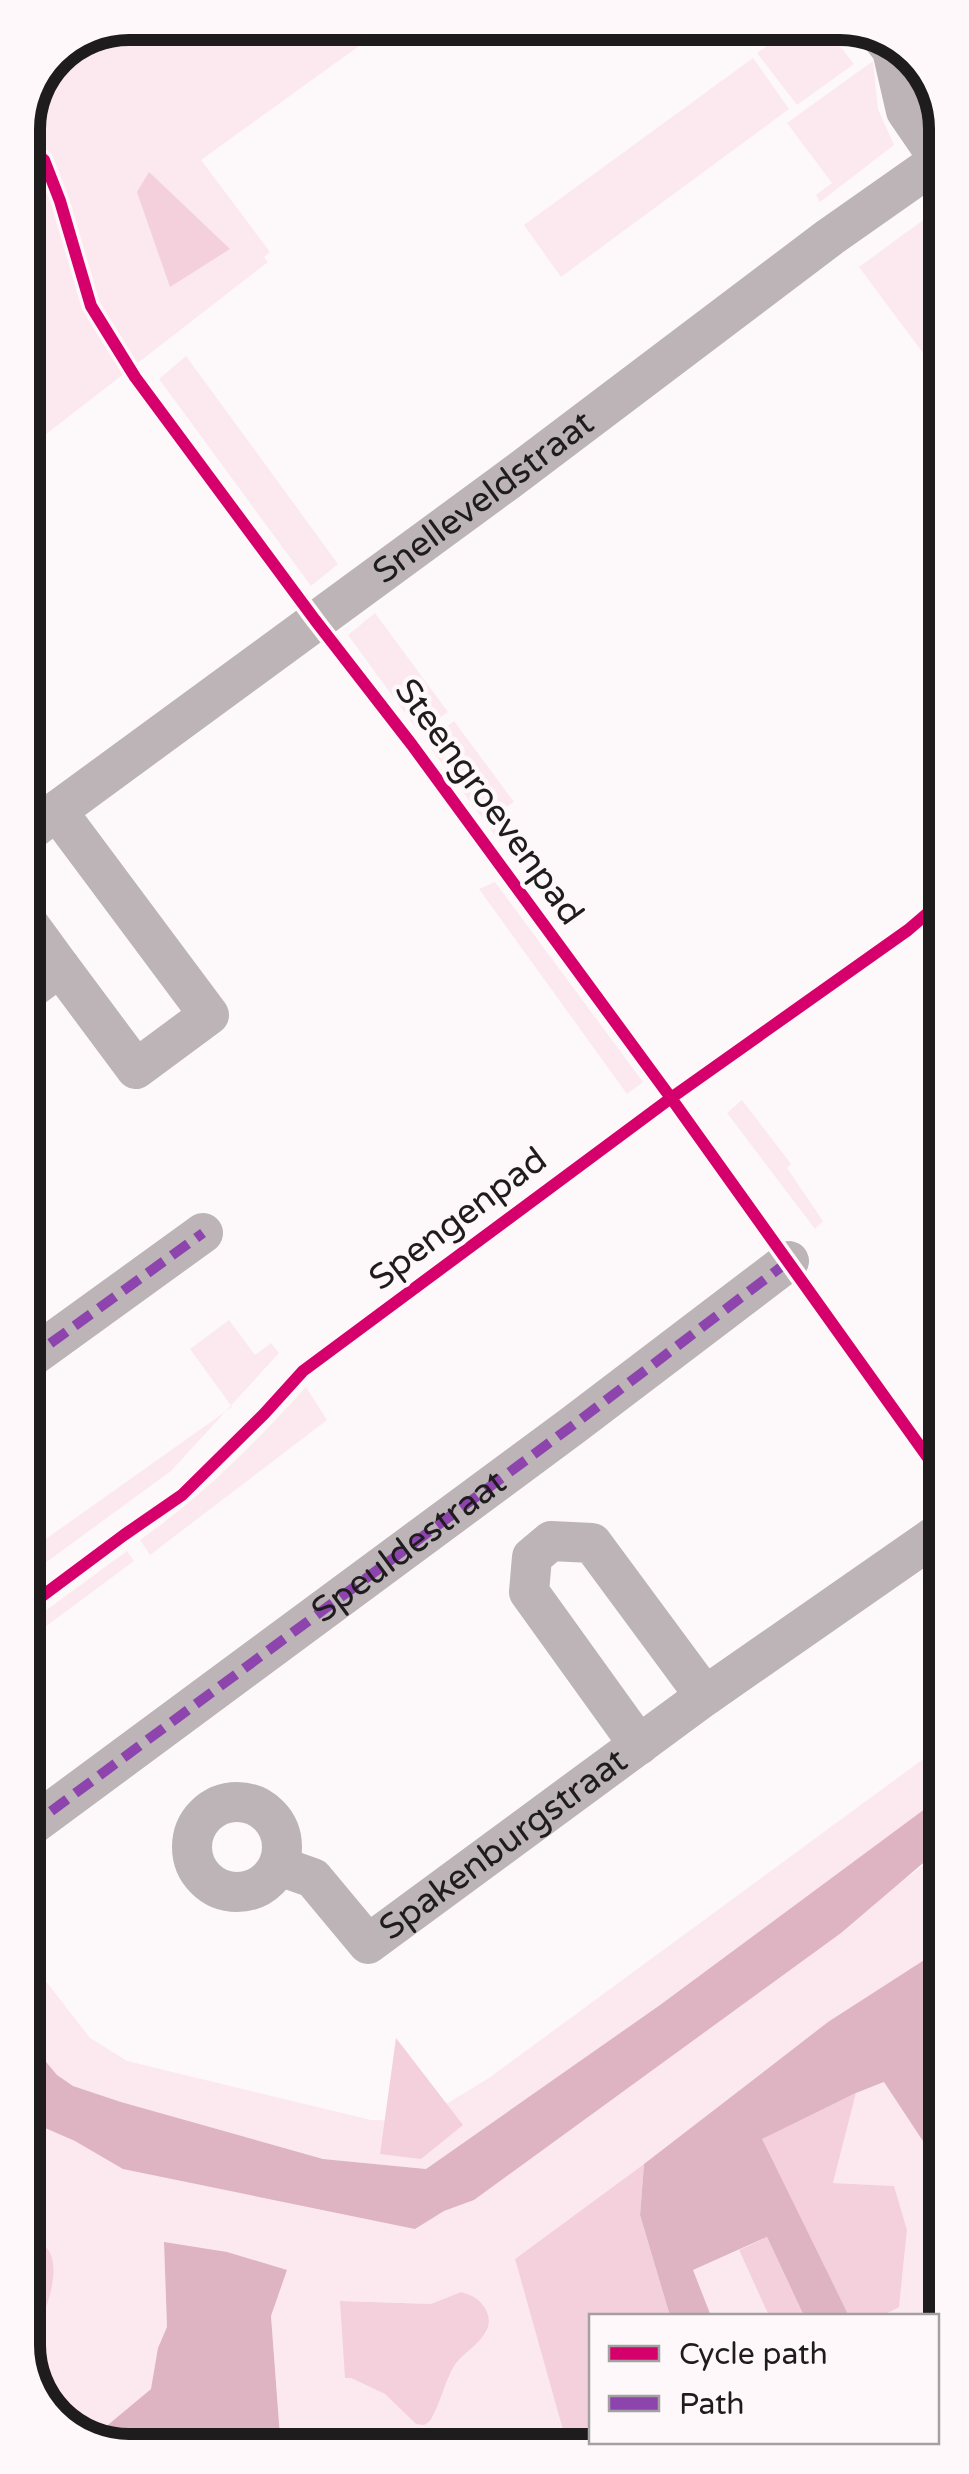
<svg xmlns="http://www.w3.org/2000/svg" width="969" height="2474" viewBox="0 0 969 2474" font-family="'Varela Round',sans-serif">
<rect width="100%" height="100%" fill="#fdf9fb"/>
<!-- green -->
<path fill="#fbe9ef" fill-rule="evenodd" d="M 129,23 L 391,23 L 201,160 L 270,252 L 264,257 L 268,262 L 23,452 L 23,123 L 54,53 Z
M 799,23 L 822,23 L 854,64 L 797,105 L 757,53 Z
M 753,58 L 789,109 L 561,277 L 524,225 Z
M 916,60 L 941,95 L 941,130 L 923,116 L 912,62 Z
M 873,61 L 878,109 L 894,145 L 820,202 L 816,195 L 832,183 L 787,123 Z
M 941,207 L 942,351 L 929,361 L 859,267 Z
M 186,356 L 338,564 L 311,586 L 159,379 Z
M 375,613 L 448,712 L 419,732 L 348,635 Z
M 454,721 L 514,802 L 494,815 L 508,835 L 500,842 L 426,742 Z
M 495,882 L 643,1082 L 627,1094 L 479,889 Z
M 742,1100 L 791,1164 L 787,1168 L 823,1221 L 815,1229 L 727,1113 Z
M 229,1320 L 255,1355 L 271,1343 L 279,1353 L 171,1471 L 26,1577 L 26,1553 L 232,1407 L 190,1349 Z
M 306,1387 L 327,1420 L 150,1555 L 140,1540 C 204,1495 254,1444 306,1387 Z
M 127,1551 L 134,1561 L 26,1641 L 26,1625 Z
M 945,1743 L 945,1794 L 660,2005 L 426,2169 L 323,2159 L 121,2102 L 73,2086 L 57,2075 L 27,2039 L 27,1957 L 90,2038 L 127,2061 L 371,2120 L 410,2121 L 446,2104 L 489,2078 Z
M 945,1849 L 946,1972 L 828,2022 L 644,2164 L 515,2259 L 568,2448 L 405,2449 L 368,2438 L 389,2449 L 281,2450 L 271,2316 L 287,2270 L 164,2243 L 167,2327 L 151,2389 L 91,2439 L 64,2429 L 28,2379 L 28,2345 L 42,2322 L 36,2241 L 28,2242 L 27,2117 L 45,2128 L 75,2141 L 415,2229 L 444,2211 L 474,2200 ZM 461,2292 C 485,2299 484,2309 487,2332 L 454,2366 L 430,2421 L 416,2424 L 385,2394 L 351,2378 L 341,2301 L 431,2304 Z
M 885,2082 L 946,2176 L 946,2346 L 937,2375 L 936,2316 L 882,2316 L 899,2306 L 907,2230 L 894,2186 L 833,2183 L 856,2093 Z
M 739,2250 L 769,2316 L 711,2316 L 692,2270 Z
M 637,2442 L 711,2442 L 697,2447 L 617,2448 Z"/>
<!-- forest -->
<path fill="#f3d0dc" d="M 149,172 L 230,249 L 170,287 L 137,192 Z
M 396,2038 L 463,2125 L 421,2159 L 380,2154 Z
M 856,2093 L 833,2183 L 894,2186 L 907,2230 L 899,2307 L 882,2316 L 849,2316 L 761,2139 Z
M 644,2164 L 640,2215 L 670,2316 L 592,2316 L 592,2442 L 637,2442 L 617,2448 L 568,2448 L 515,2259 Z
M 767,2237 L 804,2316 L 769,2316 L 739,2250 Z
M 36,2241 C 41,2244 46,2246 49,2251 C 63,2275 41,2324 28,2345 L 28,2242 Z
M 461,2292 C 472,2295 480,2299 486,2310 C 499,2336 464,2349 453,2368 C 444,2385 440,2404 430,2421 L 424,2425 L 416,2424 L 385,2394 L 351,2378 L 345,2378 L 340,2301 L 431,2304 Z"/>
<!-- water -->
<path fill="#deb3c2" d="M 945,1794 L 945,1849 L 922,1864 L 841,1933 L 474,2200 L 444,2211 L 415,2229 L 123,2169 L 75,2141 L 45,2128 L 27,2117 L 27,2039 L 57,2075 L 73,2086 L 121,2102 L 323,2159 L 426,2169 L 660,2005 Z
M 946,1946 L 946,2176 L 884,2082 L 856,2093 L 762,2139 L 849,2316 L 804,2316 L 767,2237 L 693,2270 L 711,2316 L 670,2316 L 640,2215 L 644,2164 L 828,2022 Z
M 164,2242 L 227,2252 L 287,2270 L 271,2316 L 281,2450 L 121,2451 L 91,2439 L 151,2389 L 158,2348 L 167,2327 Z"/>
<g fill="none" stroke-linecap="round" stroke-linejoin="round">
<!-- minor -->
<g stroke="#bcb4b7" stroke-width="40">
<path d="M 881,36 L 892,50 L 906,111 L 941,162"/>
<path d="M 57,811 L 209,1015 L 136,1069 L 60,967"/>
<path id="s1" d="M 24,835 L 507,481 L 830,237 L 941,159"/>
<path d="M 25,919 L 60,967 L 25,993"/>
<path d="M 26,1361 L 203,1233"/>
<path d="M 639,1745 L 529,1592 L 532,1557 L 551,1541 L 592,1543 L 705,1696"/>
<circle cx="237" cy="1847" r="45"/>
<path id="s2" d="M 27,1829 L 572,1426 L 789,1261"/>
<path id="s3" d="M 279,1866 L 313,1878 L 368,1944 L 705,1696 L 945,1529"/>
</g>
<!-- quiet -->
<path stroke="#8e44ad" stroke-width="10" stroke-dasharray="20 10" stroke-linecap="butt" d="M 26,1361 L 203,1233
M 27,1829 L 572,1426 L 789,1261"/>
<defs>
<path id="cycleway" d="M 23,142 L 44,160 L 60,201 L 91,306 L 135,377 L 315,620 L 412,745 L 671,1098 L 944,1480
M 26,1608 L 124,1535 L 182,1495 L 264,1414 L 303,1371 L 671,1098 L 908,930 L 943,900"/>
</defs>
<!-- cycleway casing -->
<use href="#cycleway" stroke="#fef8fa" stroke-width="19"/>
<!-- cycleway -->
<use href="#cycleway" stroke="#d6006c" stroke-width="12"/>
</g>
<g text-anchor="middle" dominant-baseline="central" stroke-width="9" stroke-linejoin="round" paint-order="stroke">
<!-- street labels -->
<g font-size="35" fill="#1e1c1c" stroke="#fef8fa">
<text stroke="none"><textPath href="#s1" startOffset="570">Snelleveldstraat</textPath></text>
<text transform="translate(489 802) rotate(54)">Steengroevenpad</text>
<text transform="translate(458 1219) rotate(-37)">Spengenpad</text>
<text stroke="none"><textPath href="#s2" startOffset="475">Speuldestraat</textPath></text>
<text stroke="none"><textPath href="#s3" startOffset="290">Spakenburgstraat</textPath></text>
</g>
</g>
<!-- crop -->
<path d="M0 0H969V2474H0ZM129 40H840A89 89 0 0 1 929 129V2345A89 89 0 0 1 840 2434H129A89 89 0 0 1 40 2345V129A89 89 0 0 1 129 40Z" fill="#fef8fa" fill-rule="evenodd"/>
<path fill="none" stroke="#1e1c1c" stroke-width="12" d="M129 40H840A89 89 0 0 1 929 129V2345A89 89 0 0 1 840 2434H129A89 89 0 0 1 40 2345V129A89 89 0 0 1 129 40Z"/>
<!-- legend -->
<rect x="589" y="2314" width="350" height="130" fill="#fef8fa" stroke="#a4a0a1" stroke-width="2.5"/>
<rect x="609" y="2346" width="50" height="15" fill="#d6006c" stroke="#a4a0a1" stroke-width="2.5"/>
<text x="679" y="2364" font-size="30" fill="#1e1c1c">Cycle path</text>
<rect x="609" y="2396" width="50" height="15" fill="#8e44ad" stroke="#a4a0a1" stroke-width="2.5"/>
<text x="679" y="2414" font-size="30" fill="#1e1c1c">Path</text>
</svg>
